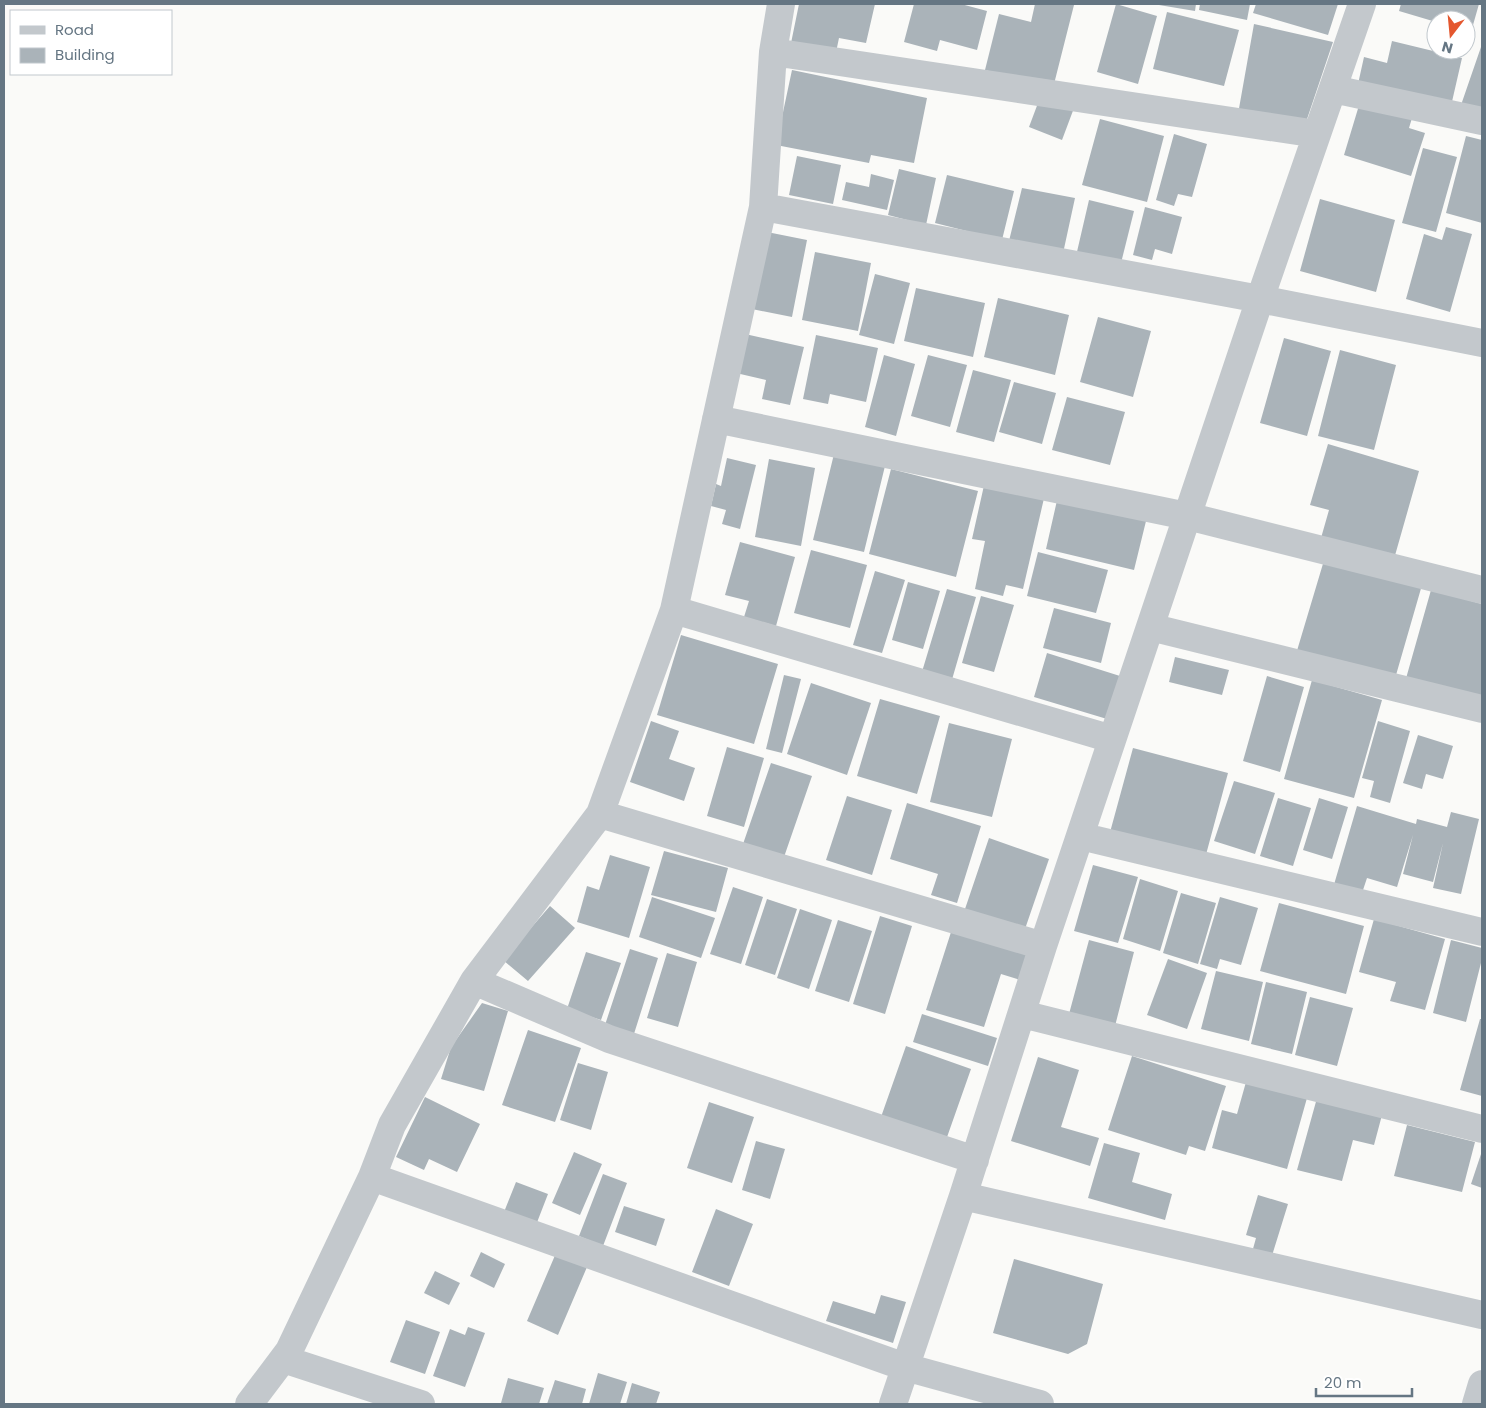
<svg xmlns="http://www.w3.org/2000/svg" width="1486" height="1408" viewBox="0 0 1486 1408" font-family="Poppins,sans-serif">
<rect width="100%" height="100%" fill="#fafaf8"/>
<!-- building -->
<path fill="#aab3b9" d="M 799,4 L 875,4 L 866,43 L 839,38 L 835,57 L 790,48 Z
M 914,4 L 961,4 L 987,11 L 977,50 L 940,40 L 937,51 L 904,42 Z
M 1035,4 L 1068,4 L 1074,5 L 1053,88 L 985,70 L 999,14 L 1031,22 Z
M 1116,4 L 1157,16 L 1138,84 L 1097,72 Z
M 1159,4 L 1196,4 L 1195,11 L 1159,5 Z
M 1200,4 L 1250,4 L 1247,20 L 1199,10 Z
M 1256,4 L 1338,4 L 1328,35 L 1253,13 Z
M 1401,4 L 1479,4 L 1471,32 L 1466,30 L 1466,20 L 1436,20 L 1436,22 L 1399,11 Z
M 1167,12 L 1239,30 L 1224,86 L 1153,69 Z
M 1254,24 L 1333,42 L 1306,122 L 1238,114 Z
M 1392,41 L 1462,58 L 1451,106 L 1358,84 L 1364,57 L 1387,63 Z
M 1481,47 L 1482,47 L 1482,111 L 1461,105 Z
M 792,70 L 927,98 L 914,163 L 871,155 L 869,163 L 776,145 Z
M 1041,95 L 1074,108 L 1062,140 L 1029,127 Z
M 1360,102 L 1412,118 L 1409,128 L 1425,133 L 1411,176 L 1344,155 Z
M 1100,119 L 1164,136 L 1147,202 L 1082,185 Z
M 1174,134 L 1207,144 L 1192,197 L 1178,194 L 1174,206 L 1156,200 Z
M 1466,136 L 1482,140 L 1482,223 L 1446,213 Z
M 1423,148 L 1457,157 L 1436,232 L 1402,223 Z
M 797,156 L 841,165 L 833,204 L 789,195 Z
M 899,169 L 936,178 L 926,225 L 888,215 Z
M 871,174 L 894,180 L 887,210 L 842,200 L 846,182 L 869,187 Z
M 947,175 L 1014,191 L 1002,240 L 935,223 Z
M 1022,188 L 1075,198 L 1062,258 L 1008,245 Z
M 1320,199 L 1395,220 L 1376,292 L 1300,271 Z
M 1089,200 L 1134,211 L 1120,267 L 1076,256 Z
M 1145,207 L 1182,217 L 1172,254 L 1155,249 L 1152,260 L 1133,255 Z
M 1446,227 L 1472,234 L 1450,312 L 1406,299 L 1424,234 L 1442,240 Z
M 762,231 L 807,240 L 792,317 L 747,308 Z
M 815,252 L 871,263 L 858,331 L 802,320 Z
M 875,274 L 910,283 L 894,344 L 859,335 Z
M 916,288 L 985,303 L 973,357 L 904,341 Z
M 998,298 L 1069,315 L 1055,375 L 984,357 Z
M 1098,317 L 1151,331 L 1133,397 L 1080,382 Z
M 745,334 L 804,347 L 790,405 L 762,399 L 766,380 L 736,373 Z
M 816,335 L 878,348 L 866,402 L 830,394 L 828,404 L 803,399 Z
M 1284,338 L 1331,351 L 1307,436 L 1260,423 Z
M 1340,350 L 1396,365 L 1374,450 L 1318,436 Z
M 884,355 L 915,364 L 896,436 L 865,427 Z
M 928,355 L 967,365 L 950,427 L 911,416 Z
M 973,370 L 1011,380 L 994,442 L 956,432 Z
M 1014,382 L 1056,393 L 1042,444 L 999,432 Z
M 1067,397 L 1125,412 L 1110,465 L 1052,450 Z
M 1328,444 L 1419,471 L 1394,559 L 1321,538 L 1329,510 L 1310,505 Z
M 834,454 L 885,466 L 864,552 L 813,540 Z
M 727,458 L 756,465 L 740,529 L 722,524 L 726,510 L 711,506 L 716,484 L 721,486 Z
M 769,459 L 815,468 L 801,546 L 755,537 Z
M 891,469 L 978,491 L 956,577 L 869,554 Z
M 985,481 L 1045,494 L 1023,589 L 1006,585 L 1003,596 L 975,589 L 985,541 L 972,539 Z
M 1058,496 L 1147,517 L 1134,570 L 1046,549 Z
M 740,542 L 795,557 L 776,626 L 744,617 L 749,601 L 725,595 Z
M 811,550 L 867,565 L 850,628 L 794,613 Z
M 1038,552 L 1108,570 L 1096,613 L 1027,596 Z
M 1325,557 L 1422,585 L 1394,682 L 1296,654 Z
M 875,571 L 905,580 L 882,653 L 853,645 Z
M 908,582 L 940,591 L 923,649 L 892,640 Z
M 947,589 L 976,597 L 951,683 L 921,675 Z
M 1431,590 L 1482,604 L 1482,704 L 1405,682 Z
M 981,596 L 1014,605 L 994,672 L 962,663 Z
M 1054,608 L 1111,623 L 1101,663 L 1043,648 Z
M 681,635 L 778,664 L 754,744 L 657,715 Z
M 1047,653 L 1120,676 L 1107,719 L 1034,697 Z
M 1175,657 L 1229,670 L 1222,695 L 1169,682 Z
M 784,675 L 801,679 L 782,753 L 766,749 Z
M 1267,676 L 1304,687 L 1280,772 L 1243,761 Z
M 1312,680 L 1382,700 L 1354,798 L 1284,779 Z
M 811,683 L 871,703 L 847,775 L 787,754 Z
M 880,699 L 940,716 L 917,794 L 857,776 Z
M 651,721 L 679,731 L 669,759 L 695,768 L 684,801 L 630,782 Z
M 1378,721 L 1410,731 L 1390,803 L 1370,797 L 1374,781 L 1362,778 Z
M 949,723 L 1012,739 L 992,817 L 930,802 Z
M 1418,735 L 1453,746 L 1443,779 L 1426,774 L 1422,789 L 1403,783 Z
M 727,747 L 764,758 L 744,827 L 707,816 Z
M 1133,748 L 1228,773 L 1204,862 L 1109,836 Z
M 771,763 L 812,776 L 784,857 L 743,844 Z
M 1234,781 L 1275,793 L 1255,854 L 1214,841 Z
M 847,796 L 892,810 L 872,875 L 826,860 Z
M 1278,798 L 1311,808 L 1293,866 L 1260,856 Z
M 1319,798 L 1348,807 L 1332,859 L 1303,850 Z
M 907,803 L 981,826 L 957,903 L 931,895 L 938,874 L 890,859 Z
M 1357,806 L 1416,824 L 1417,819 L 1447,827 L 1451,812 L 1479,819 L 1461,894 L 1433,888 L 1443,843 L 1433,882 L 1403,874 L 1413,835 L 1397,887 L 1367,878 L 1361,896 L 1333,888 Z
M 989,838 L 1049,859 L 1025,929 L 965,909 Z
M 664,851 L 728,868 L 716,912 L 651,895 Z
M 610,855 L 650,867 L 629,938 L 577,922 L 587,886 L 599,890 Z
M 1093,865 L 1138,877 L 1118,943 L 1074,931 Z
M 1140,879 L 1178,891 L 1160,951 L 1123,939 Z
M 733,887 L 763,897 L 741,964 L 710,954 Z
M 1181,893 L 1216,903 L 1198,964 L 1163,953 Z
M 652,897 L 715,918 L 701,958 L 639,937 Z
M 1220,897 L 1258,908 L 1241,965 L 1220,959 L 1217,969 L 1200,964 Z
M 767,899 L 797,909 L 775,975 L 745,965 Z
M 1279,903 L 1364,926 L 1346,994 L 1260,971 Z
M 550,906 L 575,928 L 528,981 L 503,960 Z
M 800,909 L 832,920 L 809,989 L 777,978 Z
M 880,916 L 912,926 L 885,1014 L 853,1004 Z
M 1374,919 L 1445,939 L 1425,1010 L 1390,1001 L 1396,982 L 1359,972 Z
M 838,920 L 872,931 L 849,1002 L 815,991 Z
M 952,929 L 1028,954 L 1020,980 L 1001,974 L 984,1027 L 926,1010 Z
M 1089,940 L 1134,952 L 1115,1026 L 1069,1014 Z
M 1451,940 L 1482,948 L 1482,959 L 1466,1022 L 1433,1013 Z
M 630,949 L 658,958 L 633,1037 L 604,1028 Z
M 586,952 L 621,963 L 601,1020 L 567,1009 Z
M 667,953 L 697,962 L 678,1027 L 647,1018 Z
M 1168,959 L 1207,973 L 1187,1029 L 1147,1015 Z
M 1216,971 L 1263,982 L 1249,1041 L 1201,1029 Z
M 1266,982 L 1307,992 L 1292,1054 L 1251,1044 Z
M 1310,997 L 1353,1008 L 1337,1066 L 1295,1055 Z
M 482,1003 L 508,1011 L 484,1091 L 441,1079 L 451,1047 Z
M 922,1014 L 997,1038 L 988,1066 L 913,1042 Z
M 1480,1019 L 1482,1019 L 1482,1096 L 1460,1090 Z
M 528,1030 L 581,1048 L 555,1122 L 502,1105 Z
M 906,1046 L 971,1069 L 946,1140 L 881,1117 Z
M 1132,1056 L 1226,1086 L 1205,1151 L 1189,1146 L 1186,1155 L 1108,1130 Z
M 1038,1057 L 1079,1070 L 1061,1127 L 1099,1138 L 1090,1166 L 1011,1141 Z
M 578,1063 L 608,1072 L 591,1130 L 560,1120 Z
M 1246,1082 L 1307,1098 L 1287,1169 L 1212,1148 L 1222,1110 L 1237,1114 Z
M 425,1097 L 480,1124 L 457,1172 L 429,1159 L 424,1170 L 396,1157 Z
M 1317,1098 L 1382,1115 L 1374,1145 L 1353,1140 L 1342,1181 L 1297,1170 Z
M 709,1102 L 754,1117 L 732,1183 L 687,1168 Z
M 1407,1125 L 1475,1142 L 1462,1192 L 1394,1176 Z
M 756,1141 L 785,1149 L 770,1199 L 742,1190 Z
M 1104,1143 L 1140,1153 L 1132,1182 L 1172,1194 L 1165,1220 L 1088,1198 Z
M 1482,1151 L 1482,1188 L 1471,1184 Z
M 574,1152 L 602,1164 L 580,1215 L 552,1203 Z
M 603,1174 L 627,1183 L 603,1246 L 579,1236 Z
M 516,1182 L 548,1194 L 536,1225 L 504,1212 Z
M 1258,1195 L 1288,1204 L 1270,1262 L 1251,1256 L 1256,1238 L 1246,1235 Z
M 624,1206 L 665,1219 L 656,1246 L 615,1232 Z
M 716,1209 L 753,1224 L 729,1286 L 692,1272 Z
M 559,1246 L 590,1260 L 558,1335 L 527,1321 Z
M 481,1252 L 505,1264 L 494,1288 L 470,1276 Z
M 1014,1259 L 1103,1284 L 1087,1344 L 1068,1354 L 993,1333 Z
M 435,1271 L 460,1283 L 449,1305 L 424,1293 Z
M 881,1295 L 906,1302 L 893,1343 L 826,1321 L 833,1301 L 875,1314 Z
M 406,1320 L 440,1332 L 425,1374 L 390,1362 Z
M 468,1327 L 485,1333 L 465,1387 L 433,1376 L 450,1329 L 465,1335 Z
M 598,1373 L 627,1382 L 620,1404 L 589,1404 Z
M 508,1378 L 544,1388 L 539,1404 L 501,1403 Z
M 555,1380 L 586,1389 L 582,1404 L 547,1404 Z
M 632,1383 L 660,1392 L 656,1404 L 626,1404 Z"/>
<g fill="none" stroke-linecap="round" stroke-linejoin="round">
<!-- minor -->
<path stroke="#c3c8cc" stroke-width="28" d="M 773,52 L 1317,134
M 1333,89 L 1482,121
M 763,207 L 1260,299 L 1482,343
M 716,419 L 1187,516 L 1482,590
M 674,610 L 1112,739
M 1150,627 L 1482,709
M 600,814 L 1043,946
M 1080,836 L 1482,932
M 474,981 L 609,1039 L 975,1160
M 1022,1014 L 1482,1129
M 372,1177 L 905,1367 L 1040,1404
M 963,1196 L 1482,1315
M 283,1359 L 421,1404
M 249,1404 L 289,1351 L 372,1177 L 392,1125 L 474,981 L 600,814 L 674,610 L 763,207 L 773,52 L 781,4
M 893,1404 L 963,1196 L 1043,946 L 1260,299 L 1362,4
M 1476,1404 L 1482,1384"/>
</g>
<!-- border -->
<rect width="1486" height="1408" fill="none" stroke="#657683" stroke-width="10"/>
<!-- legend -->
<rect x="10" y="10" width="162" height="65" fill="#ffffff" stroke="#c1c8cd"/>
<rect x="20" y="26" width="25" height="8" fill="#c3c8cc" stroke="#c1c8cd"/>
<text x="55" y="35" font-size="15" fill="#657683">Road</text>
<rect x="20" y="48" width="25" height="15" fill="#aab3b9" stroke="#c1c8cd"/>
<text x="55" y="60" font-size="15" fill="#657683">Building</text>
<!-- north arrow -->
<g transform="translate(1451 35) rotate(196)"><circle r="24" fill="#ffffff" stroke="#c1c8cd"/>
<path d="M0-4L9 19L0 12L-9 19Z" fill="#e4572e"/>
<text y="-8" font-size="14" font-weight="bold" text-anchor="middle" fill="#657683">N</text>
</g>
<!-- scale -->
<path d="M1316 1388v8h96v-8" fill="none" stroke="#657683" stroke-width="2.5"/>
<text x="1324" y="1388" font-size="15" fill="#657683" stroke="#ffffff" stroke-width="4" paint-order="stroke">20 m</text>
</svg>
